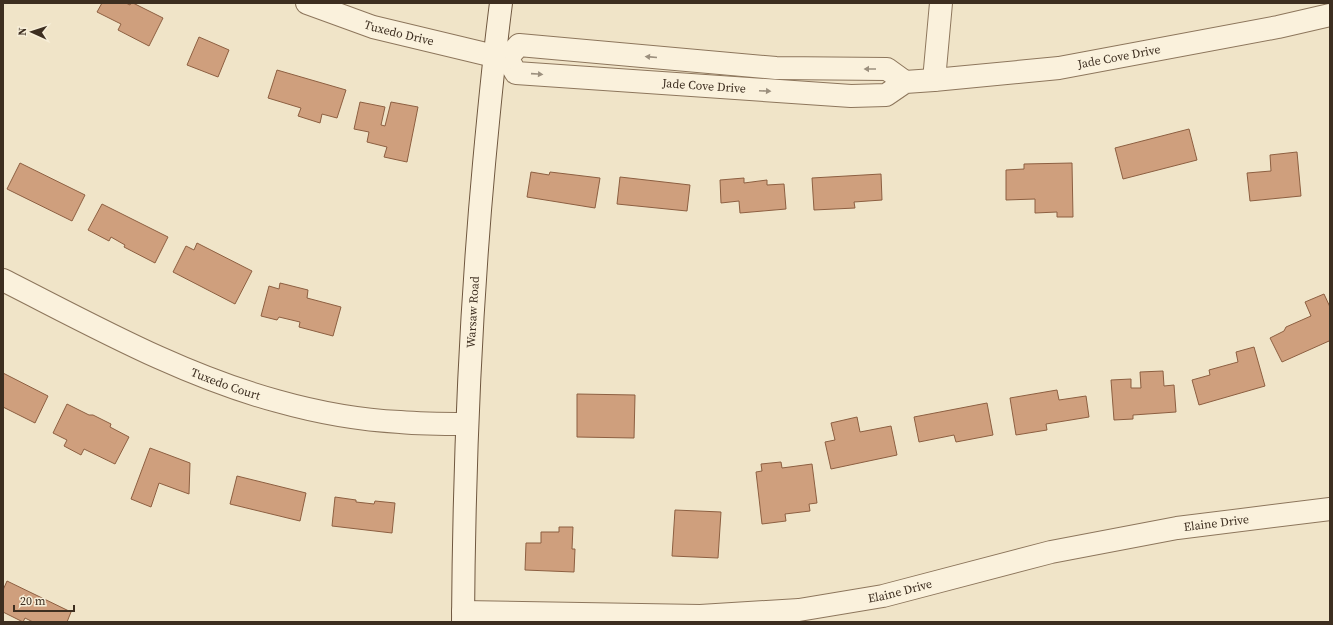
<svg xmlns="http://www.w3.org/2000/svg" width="1333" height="625" viewBox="0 0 1333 625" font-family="'Source Serif 4',serif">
<rect width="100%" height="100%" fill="#f0e4c8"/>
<!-- building -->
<path fill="#cf9f7d" stroke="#8d5f41" d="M 102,3 L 126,3 L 130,5 L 131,3 L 133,3 L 163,18 L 149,46 L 118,30 L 121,24 L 97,12 Z
M 199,37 L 229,50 L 218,77 L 187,65 Z
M 277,70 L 346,90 L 337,118 L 322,114 L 320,123 L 298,116 L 301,108 L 268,98 Z
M 360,102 L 385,107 L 381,125 L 385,126 L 391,102 L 418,107 L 407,162 L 384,157 L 387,147 L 367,142 L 369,132 L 354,129 Z
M 1189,129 L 1197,160 L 1123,179 L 1115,148 Z
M 1297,152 L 1301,196 L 1250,201 L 1247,173 L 1271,171 L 1270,155 Z
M 20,163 L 85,195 L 72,221 L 7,189 Z
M 1072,163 L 1073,217 L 1057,217 L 1057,212 L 1035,213 L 1035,199 L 1006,200 L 1006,170 L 1024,169 L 1024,164 Z
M 531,172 L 549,175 L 550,172 L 600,178 L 595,208 L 527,197 Z
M 881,174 L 882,200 L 854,202 L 855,208 L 814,210 L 812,178 Z
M 620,177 L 690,185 L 687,211 L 617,204 Z
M 744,178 L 744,183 L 767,180 L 767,185 L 784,184 L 786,209 L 740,213 L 739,201 L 721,203 L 720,180 Z
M 102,204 L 168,237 L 155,263 L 124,247 L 125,245 L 111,237 L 109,241 L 88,230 Z
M 197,243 L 252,271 L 235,304 L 173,272 L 186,246 L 194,250 Z
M 280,283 L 308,290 L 307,298 L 341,307 L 333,336 L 299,327 L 300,322 L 279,317 L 277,320 L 261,316 L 269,286 L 279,289 Z
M 1324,294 L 1330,307 L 1330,343 L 1329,341 L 1282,362 L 1270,338 L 1284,331 L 1286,327 L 1311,316 L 1305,302 Z
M 1254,347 L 1265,386 L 1199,405 L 1192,380 L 1210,375 L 1209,370 L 1238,362 L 1236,352 Z
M 1163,371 L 1164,386 L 1174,385 L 1176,412 L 1133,415 L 1133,419 L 1114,420 L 1111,380 L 1131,379 L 1131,388 L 1141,388 L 1140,372 Z
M 3,373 L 48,396 L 35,423 L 3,407 Z
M 1057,390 L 1059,400 L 1086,396 L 1089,417 L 1046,424 L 1047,430 L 1016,435 L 1010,398 Z
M 577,394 L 635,395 L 634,438 L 577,437 Z
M 987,403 L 993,435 L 956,442 L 954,435 L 919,442 L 914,417 Z
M 67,404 L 89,415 L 93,415 L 111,424 L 110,427 L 129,437 L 115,464 L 84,449 L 81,455 L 64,446 L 67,440 L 53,433 Z
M 857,417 L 860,432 L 891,426 L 897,455 L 831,469 L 825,442 L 835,440 L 831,423 Z
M 150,448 L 190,463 L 189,494 L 159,483 L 151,507 L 131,499 Z
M 781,462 L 782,468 L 812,464 L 817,503 L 809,504 L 810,511 L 785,514 L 786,521 L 762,524 L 756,472 L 762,471 L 761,464 Z
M 237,476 L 306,493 L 300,521 L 230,504 Z
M 335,497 L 356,500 L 356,502 L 374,504 L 375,501 L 395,503 L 392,533 L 332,526 Z
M 675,510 L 721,512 L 718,558 L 672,556 Z
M 559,527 L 573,527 L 572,549 L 575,549 L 574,572 L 525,570 L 526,543 L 541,543 L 541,532 L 559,532 Z
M 7,581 L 71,612 L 67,622 L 33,622 L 25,618 L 23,622 L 3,612 L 3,590 Z"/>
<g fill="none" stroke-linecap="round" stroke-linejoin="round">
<defs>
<g id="street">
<path id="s1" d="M 307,3 L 373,27 L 494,56 L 507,58"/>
<path id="s2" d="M 507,58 L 516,73 L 851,96 L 886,95 L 905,82 L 934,80 L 1059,68 L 1278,27 L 1330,15"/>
<path d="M 507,58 L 519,45 L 776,68 L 887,69 L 905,82"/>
<path d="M 934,80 L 941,3"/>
<path id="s3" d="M 3,280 C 92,325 181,375 277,401 C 316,412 360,420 400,422 C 422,424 444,424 467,424"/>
<path id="s4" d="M 463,612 L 700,616 L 799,610 L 883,596 L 1051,552 L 1177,528 L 1330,509"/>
</g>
<g id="secondary">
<path id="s5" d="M 463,622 C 464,469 470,316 484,164 C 489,110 494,57 501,3"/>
</g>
</defs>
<!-- street casing -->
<use href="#street" stroke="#8d765c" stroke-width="24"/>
<!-- secondary casing -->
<use href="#secondary" stroke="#6f573f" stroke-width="24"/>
<!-- street -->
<use href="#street" stroke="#faf1dc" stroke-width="22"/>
<!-- secondary -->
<use href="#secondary" stroke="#faf1dc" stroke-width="22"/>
</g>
<!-- one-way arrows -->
<defs><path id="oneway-solid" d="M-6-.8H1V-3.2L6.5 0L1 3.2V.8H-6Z"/></defs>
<g fill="#9c907e">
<use href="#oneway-solid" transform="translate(651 57) rotate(-175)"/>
<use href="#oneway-solid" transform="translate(870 69) rotate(-180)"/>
<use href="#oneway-solid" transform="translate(537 74) rotate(4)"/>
<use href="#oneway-solid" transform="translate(765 91) rotate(3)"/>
</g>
<g text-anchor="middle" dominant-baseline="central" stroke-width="4" stroke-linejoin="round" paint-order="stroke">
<!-- street labels -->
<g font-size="12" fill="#3d2e20" stroke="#f7eed8">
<text stroke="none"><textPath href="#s1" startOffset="97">Tuxedo Drive</textPath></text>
<text stroke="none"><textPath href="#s2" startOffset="627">Jade Cove Drive</textPath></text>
<text stroke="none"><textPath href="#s2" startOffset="206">Jade Cove Drive</textPath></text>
<text stroke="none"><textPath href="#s5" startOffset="310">Warsaw Road</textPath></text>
<text stroke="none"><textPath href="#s3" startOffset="246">Tuxedo Court</textPath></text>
<text stroke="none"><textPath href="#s4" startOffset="763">Elaine Drive</textPath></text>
<text stroke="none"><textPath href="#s4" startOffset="439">Elaine Drive</textPath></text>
</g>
</g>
<!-- border -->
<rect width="1333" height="625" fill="none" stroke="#3d2e20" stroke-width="8"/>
<!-- north arrow -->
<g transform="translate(32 32) rotate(273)" stroke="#f7eed8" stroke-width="3" paint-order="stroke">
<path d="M0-3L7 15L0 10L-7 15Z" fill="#3d2e20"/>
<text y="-6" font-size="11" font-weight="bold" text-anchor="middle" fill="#3d2e20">N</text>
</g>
<!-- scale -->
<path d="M14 605v6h60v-6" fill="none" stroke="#3d2e20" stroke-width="2"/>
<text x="20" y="605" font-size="12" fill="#3d2e20" stroke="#f7eed8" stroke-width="3" paint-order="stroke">20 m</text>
</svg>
